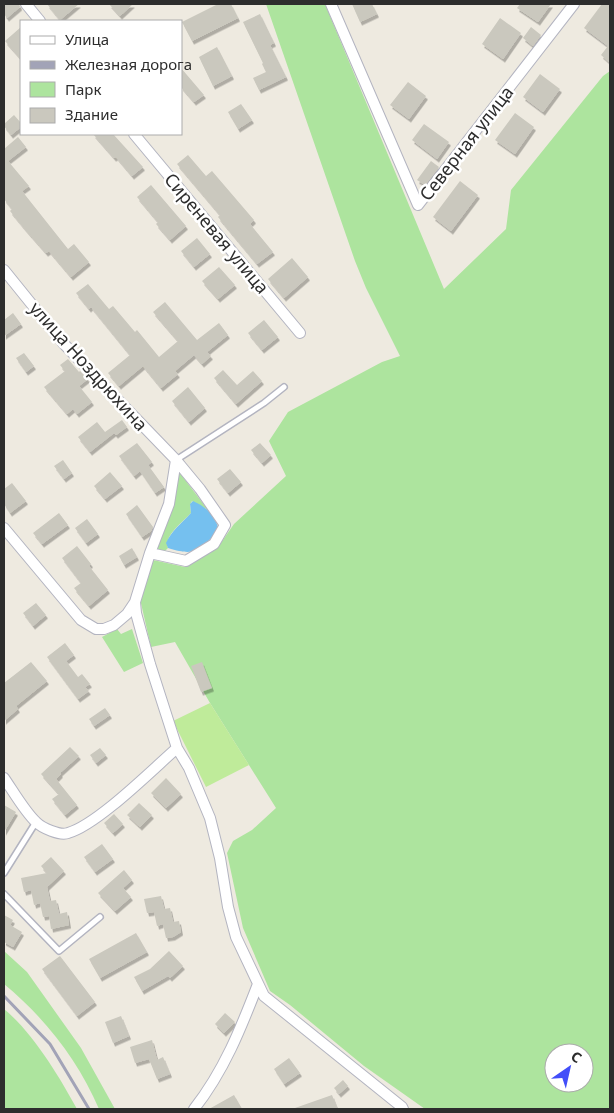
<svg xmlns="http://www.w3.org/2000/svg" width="614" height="1113" viewBox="0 0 614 1113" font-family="'Noto Sans',sans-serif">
<defs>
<filter id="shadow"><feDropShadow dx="2" dy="3.5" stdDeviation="0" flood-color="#0004"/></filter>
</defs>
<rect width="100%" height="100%" fill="#eeeae0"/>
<!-- green -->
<path fill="#ade49e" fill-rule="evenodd" d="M 266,4 L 325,4 L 444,289 L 506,229 L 511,190 L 603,76 L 610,71 L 610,1109 L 425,1109 L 364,1066 L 290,1005 L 270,991 L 243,928 L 227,853 L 233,841 L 252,830 L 276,808 L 210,703 L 175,642 L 151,647 L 140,599 L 153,560 L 185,567 L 218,547 L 234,524 L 286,476 L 269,441 L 288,412 L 382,362 L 400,356 L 366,288 L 355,261 ZM 554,1053 L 584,1053 L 584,1083 L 554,1083 Z
M 176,468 L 208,510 L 192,501 L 190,505 L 191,513 C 182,523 164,535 168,548 L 164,552 L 156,549 Z
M 117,629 L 121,634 L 132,629 L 143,663 L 124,672 L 102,637 Z
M 4,951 L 27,972 L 81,1048 L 115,1109 L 99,1109 C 78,1060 45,1018 4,984 Z
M 4,1009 C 33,1033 59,1076 77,1109 L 4,1109 Z"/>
<!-- pitch -->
<path fill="#bfeb9a" d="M 210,703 L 249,765 L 206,787 L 173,721 Z"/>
<!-- water -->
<path fill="#75c0ef" d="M 193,501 C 206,507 216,515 219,531 C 198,550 197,557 168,548 L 166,543 C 172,530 181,524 191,513 L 190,504 Z"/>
<!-- building -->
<path fill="#cac8be" filter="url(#shadow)" d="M 4,4 L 19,4 L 20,7 L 7,18 L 4,14 Z
M 47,4 L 79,4 L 60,20 Z
M 109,4 L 133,4 L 120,16 Z
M 218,4 L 231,4 L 238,18 L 192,41 L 182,22 Z
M 352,4 L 372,4 L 377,14 L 360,22 Z
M 520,4 L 551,4 L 538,22 L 517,8 Z
M 602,4 L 610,4 L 610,63 L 601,55 L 608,46 L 584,28 Z
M 260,14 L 274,43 L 270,45 L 286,77 L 259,90 L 253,78 L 266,72 L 262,64 L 263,63 L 243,22 Z
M 500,18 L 521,33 L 503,59 L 482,44 Z
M 21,27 L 21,59 L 5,41 Z
M 531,27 L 541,35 L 533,46 L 523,38 Z
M 217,47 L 232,76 L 213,86 L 199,57 Z
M 181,68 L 204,95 L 194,102 L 181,87 Z
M 540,74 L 560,89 L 543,112 L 523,97 Z
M 408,82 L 426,96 L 409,119 L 390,105 Z
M 241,104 L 252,120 L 238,129 L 228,112 Z
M 515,113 L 534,127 L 515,154 L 495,140 Z
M 14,115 L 21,123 L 21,127 L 11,135 L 4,126 L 4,124 Z
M 424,124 L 449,142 L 437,159 L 412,140 Z
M 93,134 L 113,134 L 143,167 L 132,176 L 116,157 L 114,158 Z
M 18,137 L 26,147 L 8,161 L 29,186 L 22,191 L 68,249 L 74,244 L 89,262 L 71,277 L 49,251 L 46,253 L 24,228 L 10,211 L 12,209 L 4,199 L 4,149 Z
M 188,155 L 206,176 L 212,171 L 254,220 L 250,224 L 273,252 L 257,264 L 218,217 L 220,215 L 177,164 Z
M 431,161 L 439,167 L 425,185 L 417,180 Z
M 460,181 L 478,195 L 451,231 L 433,217 Z
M 151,185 L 186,226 L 170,240 L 156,224 L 158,222 L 137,197 Z
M 197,238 L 210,254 L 194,267 L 181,251 Z
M 292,258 L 308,277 L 284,298 L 268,279 Z
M 219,267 L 235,285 L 218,299 L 202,281 Z
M 88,284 L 109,309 L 113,306 L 135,332 L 137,330 L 159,357 L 178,341 L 153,312 L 165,302 L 197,340 L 219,323 L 228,335 L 207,352 L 211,356 L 202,364 L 194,355 L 175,371 L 178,374 L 161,388 L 143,366 L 119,386 L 108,373 L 130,355 L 91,307 L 89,309 L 76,293 Z
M 13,313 L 21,324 L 4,336 L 4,320 Z
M 264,320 L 278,337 L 262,350 L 248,333 Z
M 24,353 L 34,366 L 26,372 L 16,358 Z
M 68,359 L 79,372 L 80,371 L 88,379 L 79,386 L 92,402 L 77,414 L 73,409 L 67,414 L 44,387 L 65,371 L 60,365 Z
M 223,370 L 237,385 L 253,371 L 262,381 L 236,404 L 214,378 Z
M 188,387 L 205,408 L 189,422 L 172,401 Z
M 122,420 L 127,427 L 116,435 L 114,433 L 90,452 L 78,437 L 97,422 L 105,432 Z
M 137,443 L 152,462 L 148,465 L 164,487 L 155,493 L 140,471 L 134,476 L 119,456 Z
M 260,443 L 271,455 L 262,463 L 251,450 Z
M 63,460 L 72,473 L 64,479 L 54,466 Z
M 230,469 L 241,482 L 228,493 L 217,479 Z
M 110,472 L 122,486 L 105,499 L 94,486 Z
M 12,483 L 26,501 L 10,513 L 4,504 L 4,489 Z
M 137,505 L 153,527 L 151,531 L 142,537 L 126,514 Z
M 59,513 L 68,525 L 42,544 L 33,533 Z
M 87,519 L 98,534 L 86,543 L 75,528 Z
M 77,546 L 91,564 L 89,566 L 108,590 L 89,606 L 74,588 L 81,583 L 62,558 Z
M 132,548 L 137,557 L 124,565 L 119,556 Z
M 36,603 L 46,615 L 33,626 L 23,613 Z
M 65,643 L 74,655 L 66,661 L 78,677 L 82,674 L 90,684 L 85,687 L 89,691 L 78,699 L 47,657 Z
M 31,662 L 47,681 L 16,706 L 18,709 L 4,721 L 4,683 Z
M 202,662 L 212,688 L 201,692 L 191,666 Z
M 105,708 L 110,715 L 94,726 L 89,719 Z
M 70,747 L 79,756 L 60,773 L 61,774 L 56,779 L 77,805 L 65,815 L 52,799 L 59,794 L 41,774 Z
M 100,748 L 106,755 L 96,763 L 90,755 Z
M 166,778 L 181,794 L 166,808 L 151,793 Z
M 139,803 L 152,815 L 140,827 L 127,815 Z
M 4,805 L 16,812 L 4,832 Z
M 114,814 L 123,824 L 113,833 L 104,823 Z
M 102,844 L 113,859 L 95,872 L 84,857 Z
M 51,857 L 64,871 L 47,887 L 50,901 L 56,900 L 59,914 L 67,912 L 69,925 L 51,929 L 49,916 L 43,917 L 40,903 L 34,905 L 31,890 L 24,892 L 21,878 L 47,873 L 41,866 Z
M 124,870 L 132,880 L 123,888 L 131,897 L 115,911 L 98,893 Z
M 161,896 L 164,909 L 170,908 L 173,922 L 179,921 L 181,932 L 173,937 L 166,938 L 163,924 L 157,926 L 154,912 L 147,913 L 144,899 Z
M 4,915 L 13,920 L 10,925 L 22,932 L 13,947 L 4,942 Z
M 136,933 L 147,952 L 100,978 L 89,959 Z
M 169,951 L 183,966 L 170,978 L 168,976 L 142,991 L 134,977 L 150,969 Z
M 60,956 L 95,1002 L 77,1016 L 42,969 Z
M 225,1013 L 235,1022 L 224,1033 L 215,1024 Z
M 121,1016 L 129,1036 L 113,1043 L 105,1022 Z
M 152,1040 L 157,1060 L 163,1057 L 170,1074 L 157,1079 L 149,1059 L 135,1063 L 130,1047 Z
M 289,1058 L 300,1073 L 284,1084 L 274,1069 Z
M 343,1080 L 348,1086 L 339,1094 L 334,1088 Z
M 234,1095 L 242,1109 L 209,1109 Z
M 332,1095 L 337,1108 L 332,1109 L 295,1109 L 295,1108 Z"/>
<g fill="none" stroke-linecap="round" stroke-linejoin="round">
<defs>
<path id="service" d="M 176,460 L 264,403 L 284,387
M 4,873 L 36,822
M 4,894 L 59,951 L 100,917"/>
<path id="minor" d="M 26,4 L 40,21
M 331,4 L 418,205 L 574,4
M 134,134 L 300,333
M 4,270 L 63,343 L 176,460 L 200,489 L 225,525 L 214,544 L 186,561 L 150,553
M 4,528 L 81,620 L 96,629 L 104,629 L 114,625 L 127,614 L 135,602 L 150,553 L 169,504 L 176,460
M 177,748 L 189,768 L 210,818 L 220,858 L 228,907 L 236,937 L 264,996 L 402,1107 L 403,1109
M 4,778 C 13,791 25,812 36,822 C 42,828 60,836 68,833 C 97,825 152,770 177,748 L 150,664 L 136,613 L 135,602
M 194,1109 C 224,1071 241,1028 258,984"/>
</defs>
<!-- service casing -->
<use href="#service" stroke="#b3b4c0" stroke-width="8"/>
<!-- minor casing -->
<use href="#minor" stroke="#b3b4c0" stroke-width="12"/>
<!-- service -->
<use href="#service" stroke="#fff" stroke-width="5"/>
<!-- minor -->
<use href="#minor" stroke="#fff" stroke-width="10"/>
<!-- rail -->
<path stroke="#a2a3b7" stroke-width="3" d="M 4,996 L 50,1044 L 89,1109"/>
</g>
<g text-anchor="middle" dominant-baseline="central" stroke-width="5" stroke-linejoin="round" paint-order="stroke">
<!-- street labels -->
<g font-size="18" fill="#2d2d2d" stroke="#fff">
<text transform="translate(466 143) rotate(-52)">Северная улица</text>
<text transform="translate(217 233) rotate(50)">Сиреневая улица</text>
<text transform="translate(89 366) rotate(48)">улица Ноздрюхина</text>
</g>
</g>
<!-- border -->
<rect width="614" height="1113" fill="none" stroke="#2d2d2d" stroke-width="10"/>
<!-- legend -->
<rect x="20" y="20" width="162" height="115" fill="#ffffff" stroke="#ababab"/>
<rect x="30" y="36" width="25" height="8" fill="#ffffff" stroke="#ababab"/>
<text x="65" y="45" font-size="15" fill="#2d2d2d">Улица</text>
<rect x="30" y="61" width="25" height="8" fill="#a2a3b7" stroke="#ababab"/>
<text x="65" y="70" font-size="15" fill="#2d2d2d">Железная дорога</text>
<rect x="30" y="82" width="25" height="15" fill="#ade49e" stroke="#ababab"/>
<text x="65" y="95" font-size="15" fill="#2d2d2d">Парк</text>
<rect x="30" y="108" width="25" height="15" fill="#cac8be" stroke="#ababab"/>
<text x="65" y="120" font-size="15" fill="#2d2d2d">Здание</text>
<!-- north arrow -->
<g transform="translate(569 1068) rotate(34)"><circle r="24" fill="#ffffff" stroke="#ababab"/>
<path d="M0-4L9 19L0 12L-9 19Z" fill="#424ef9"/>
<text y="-8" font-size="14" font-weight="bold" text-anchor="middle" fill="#2d2d2d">С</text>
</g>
</svg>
